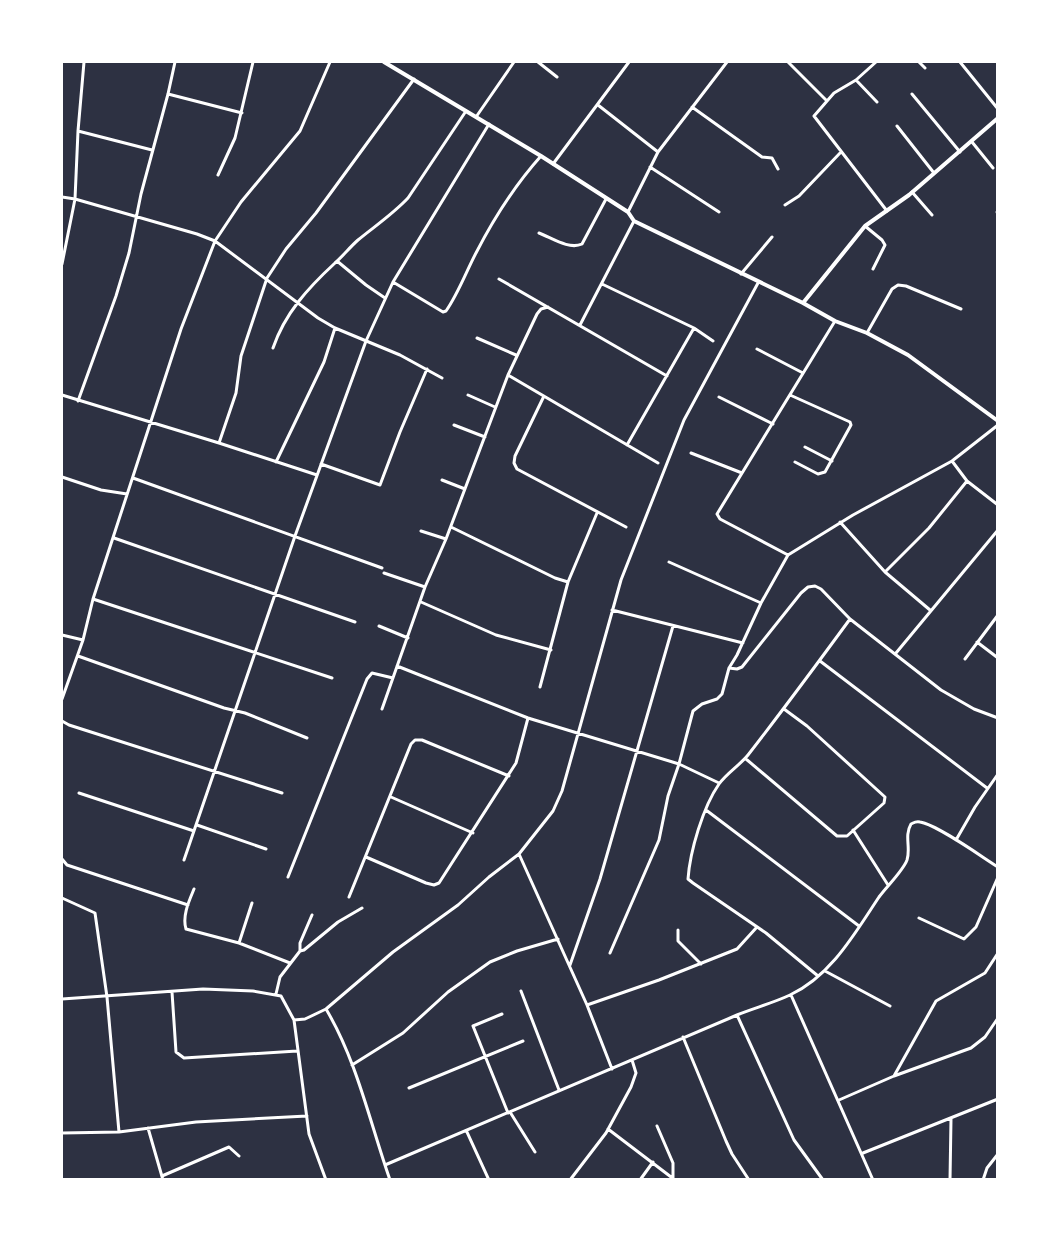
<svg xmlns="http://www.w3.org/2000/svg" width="1059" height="1241" viewBox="0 0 1059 1241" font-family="Signika,sans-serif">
<rect width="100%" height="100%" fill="#2d3142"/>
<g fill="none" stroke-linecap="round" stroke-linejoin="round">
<!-- minor -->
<path stroke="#fff" stroke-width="3" d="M 538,62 L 557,77
M 788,62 L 827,101
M 876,62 L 856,80 L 834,93 L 814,116 L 887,211
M 919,62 L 925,68
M 960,62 L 998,109
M 856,80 L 877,102
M 168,94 L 242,113
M 912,94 L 960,152
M 598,105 L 658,152
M 692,107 L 762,157 L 772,158 L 778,169
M 476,117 L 514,62
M 897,126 L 934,173
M 78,131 L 152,150
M 972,142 L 993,168
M 553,164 L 629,62
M 650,167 L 719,212
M 218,175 L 235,138 L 253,62
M 912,192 L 932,215
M 62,197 L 75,199 L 197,234 L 215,241 L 318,318 L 335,328 L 400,355 L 442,378
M 785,205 L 799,196 L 841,152
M 628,212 L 658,152 L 727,62
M 997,212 L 998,212
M 865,226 L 882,240 L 885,245 L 873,269
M 539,233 C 552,238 569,250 582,244 L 606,199
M 337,261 L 366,285 L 385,298
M 62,264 L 75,199 L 78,131 L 84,62
M 741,274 L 772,237
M 499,279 L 667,376
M 393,282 L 443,312 L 446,311 C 458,294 466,272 476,253 C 494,218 515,185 541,156
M 602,284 L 694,328 L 713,341
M 580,325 L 634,221
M 867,333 L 892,289 L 898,285 L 906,286 L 961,309
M 477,338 L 516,355
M 273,348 C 285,313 308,288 335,263 C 343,256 350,247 358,240 C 375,226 393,214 408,198 L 466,111
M 757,349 L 803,373
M 508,375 L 658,463
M 62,395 L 219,443 L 317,475
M 468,395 L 495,407
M 790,395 L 850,422 L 851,425 L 825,472 L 818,474 L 795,462
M 544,396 L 515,456 L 514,463 L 517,469 L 626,527
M 719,397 L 773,424
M 78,401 L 116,296 L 129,253 L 141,194 L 168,94 L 175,62
M 454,425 L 485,437
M 219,443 L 236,393 L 241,356 L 267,278 L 286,249 L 316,213 L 414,79
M 627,445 L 694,328
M 805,447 L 832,461
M 691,453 L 742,473
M 952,461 L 967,481 L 998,505
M 276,462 L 324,362 L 335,328
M 321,464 L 380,485 L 400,432 L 427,369
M 62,477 L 101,490 L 127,494
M 133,478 L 382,568
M 442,480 L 465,489
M 840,522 L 885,572 L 930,610
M 451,527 L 555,578 L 568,582
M 421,531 L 446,539
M 114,538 L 355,622
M 788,555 L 720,519 L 717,514 L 835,321
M 669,562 L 761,603
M 885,572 L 929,528 L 967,481
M 384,573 L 425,587
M 93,599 L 332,678
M 421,602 L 496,635 L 551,650
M 612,610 L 743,643
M 379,626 L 408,638
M 62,635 L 83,640
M 977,642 L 998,658
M 896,653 L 998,530
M 78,656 L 224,708 L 245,713 L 307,738
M 965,659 L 998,615
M 820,661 L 987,788
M 397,666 L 528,718 L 679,764 L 719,783
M 729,668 L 737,669 L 742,667 L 801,593 L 808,587 L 815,586 L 821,589 L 850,619 L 941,690 L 974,709 L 998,718
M 540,687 L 568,582 L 597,513
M 62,699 L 83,640 L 93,599 L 181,329 L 215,241 L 241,202 L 300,131 L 330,62
M 382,709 L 425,587 L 446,539 L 508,375 L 537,314 L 541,309 L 548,307
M 62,721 L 69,725 L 282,793
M 746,759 L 837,836 L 847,836 L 884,803 L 885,797 L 807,726 L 784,709
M 79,793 L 194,831
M 391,797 L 473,833
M 706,810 L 859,926
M 197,825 L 266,849
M 853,830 L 888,885
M 956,840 L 975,807 L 998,774
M 519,854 L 587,1005 L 612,1069
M 366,857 L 426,883 L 434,885 L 439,883 L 516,763 L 528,718
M 62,859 L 67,865 L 188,905
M 184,860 L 295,536 L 366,341 L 393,282 L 489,124
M 288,877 L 367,679 L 372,673 L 393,678
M 194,889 C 189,901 182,916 186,929 L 239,943 L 290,963
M 349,897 L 411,744 L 415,740 L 422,740 L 509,776
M 62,898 L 95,913 L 107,997 L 119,1132
M 919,918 L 964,939 L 976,927 L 998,877
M 678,930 L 678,941 L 701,964
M 239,943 L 252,903
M 300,951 L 304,950 L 338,922 L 362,908
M 610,953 L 659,840 L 668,796 L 679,764 L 693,711 L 702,704 L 717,699 L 722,694 L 729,668 L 737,655 L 761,603 L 788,555 L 853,515 L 952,461 L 998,425
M 570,965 L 600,879 L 673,626
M 825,971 L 890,1006
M 818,976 L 766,933 L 693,883 L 688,879 C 690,851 703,807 719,784 C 727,773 740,765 748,755 C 783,710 817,664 850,619
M 521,991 L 559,1090
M 172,992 L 176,1052 L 184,1058 L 297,1051
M 276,994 L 280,977 L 300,951 L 300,943 L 312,915
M 791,995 L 873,1180
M 62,999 L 203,989 L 253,991 L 281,996 L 294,1020 L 309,1134 L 326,1180
M 587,1005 L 659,980 L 737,949 L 757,927
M 326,1009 C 357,1061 370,1123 390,1180
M 502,1014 L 473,1026 L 508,1113
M 737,1015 L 794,1140 L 823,1180
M 294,1020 L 305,1019 L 326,1009 L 393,952 L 458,905 L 489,877 L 519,854 L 553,811 L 562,791 L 621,580 L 684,420 L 758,283
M 683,1037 L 726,1141 L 732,1154 L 749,1180
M 352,1065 L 403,1033 L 448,992 L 490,962 L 517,951 L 558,939
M 894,1076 L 936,1001 L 985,973 L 998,953
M 409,1088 L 523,1041
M 839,1100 L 894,1076 L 971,1048 L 985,1037 L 998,1018
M 510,1112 L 535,1152
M 657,1126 L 673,1163 L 673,1178
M 148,1128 L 163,1180
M 608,1129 L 675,1180
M 467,1132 L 489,1180
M 62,1133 L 119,1132 L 196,1122 L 307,1116
M 863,1153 L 998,1099
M 385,1165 L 737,1015 C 754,1008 773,1003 790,995 C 831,976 855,933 879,897 C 887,886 903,871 907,860 C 911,848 904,836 911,824 C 915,822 916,821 920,822 C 936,824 982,857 998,867
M 162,1176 L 229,1147 L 239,1156
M 570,1180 L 606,1133 L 631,1087 L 636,1073 L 632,1060
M 640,1180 L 653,1162
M 950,1180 L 951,1119
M 983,1180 L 987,1168 L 998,1154"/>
<!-- tertiary -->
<path stroke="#fff" stroke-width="4" d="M 384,62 L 541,156 L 628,212 L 634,221 L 803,303 L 835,321 L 867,333 L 908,355 L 998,421
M 803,303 L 865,226 L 909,195 L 998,118"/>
</g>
<!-- border -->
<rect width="1059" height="1241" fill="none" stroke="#ffffff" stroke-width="126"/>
</svg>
